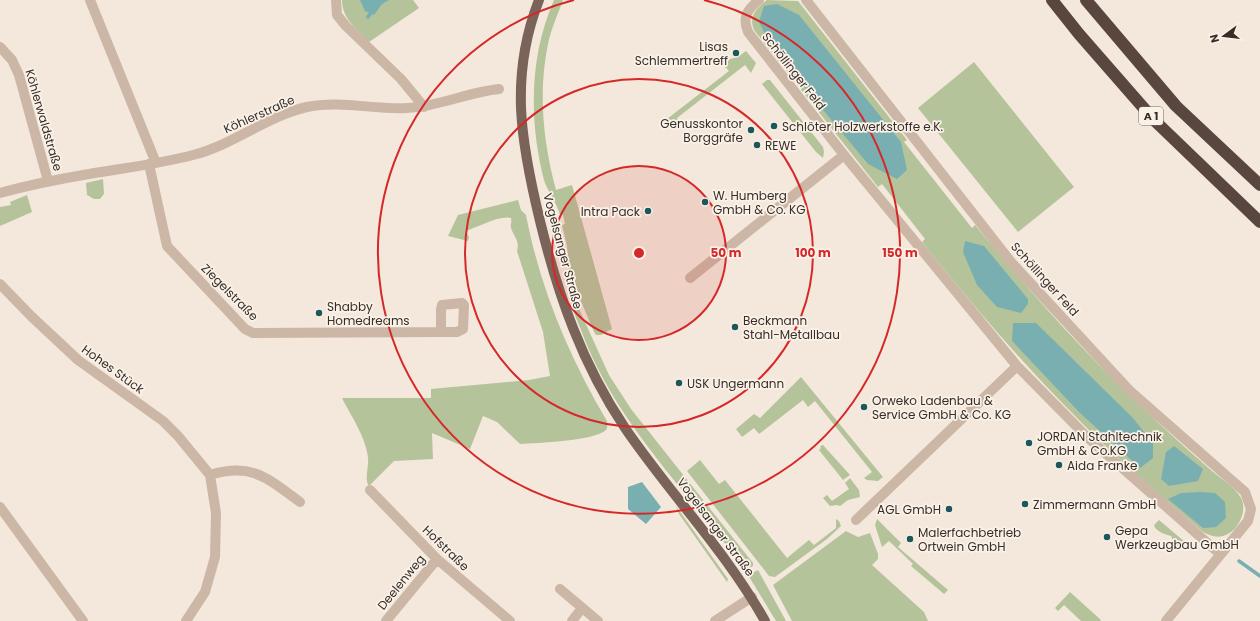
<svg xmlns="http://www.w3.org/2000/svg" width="1260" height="621" viewBox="0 0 1260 621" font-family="Poppins,sans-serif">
<rect width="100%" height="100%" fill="#f3e8db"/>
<!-- green -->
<path fill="#b5c39b" d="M 342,0 L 413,0 L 419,8 L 369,42 C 357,29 342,19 342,0 Z
M 554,0 L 563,0 C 558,14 551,29 548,44 C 538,92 543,142 556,190 L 572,185 L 612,329 L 601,335 L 596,335 L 594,332 L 569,273 L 567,246 L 562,225 L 565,224 L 563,215 L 560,215 C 557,203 547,190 544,180 C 529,121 529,57 554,0 Z
M 767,0 L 798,1 L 907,140 L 904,142 L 972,228 L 975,225 C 1029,291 1085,354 1147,412 C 1168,432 1190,452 1212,471 C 1221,479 1235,487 1241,498 C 1248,511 1238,532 1223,536 C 1215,538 1209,535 1203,532 C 1160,495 1116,458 1077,418 C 1021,362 971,303 922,242 L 925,239 L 882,184 L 878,187 L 754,30 C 748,16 757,8 767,0 Z
M 746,51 L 756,63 L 751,73 L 745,65 L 677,118 L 679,122 L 667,119 L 729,71 L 721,62 C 733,57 735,60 746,51 Z
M 974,62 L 1074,187 L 1018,232 L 918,108 Z
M 767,80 L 770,80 L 823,147 L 824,152 L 823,158 L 816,152 L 762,84 Z
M 103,179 L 104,194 L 100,199 L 94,199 L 87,195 L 86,183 Z
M 27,195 L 32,212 L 0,226 L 0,207 L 11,205 L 10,202 Z
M 518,200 L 521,210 L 526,215 C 540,288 569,357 607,421 C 607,424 608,427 606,430 C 594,441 537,443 520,444 L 497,422 L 483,416 L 470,449 L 432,433 L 433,459 L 394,461 L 369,486 C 364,479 369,467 368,458 C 366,437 351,416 342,398 L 431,398 L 431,389 L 529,380 L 550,376 L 543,332 L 517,251 C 520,241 514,237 511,228 C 510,225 512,222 511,218 C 500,215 478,227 466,231 L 469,237 L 468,241 L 448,236 L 458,215 Z
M 570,289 L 609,375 L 631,409 L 753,563 L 753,566 L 745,570 C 688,491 615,423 581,330 C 576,317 569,303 570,289 Z
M 801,377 L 883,477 L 878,481 L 867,480 L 864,478 L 872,472 L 815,401 L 808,407 L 803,400 L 759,434 L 754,428 L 742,437 L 736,429 L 754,414 L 760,418 Z
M 823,445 L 850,475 L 843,480 L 819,450 L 821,448 L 820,446 Z
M 700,460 L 719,484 L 725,480 L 787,558 L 809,540 L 814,545 L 836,528 L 836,519 L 839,521 L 841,526 L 827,539 L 775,577 L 769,576 L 687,471 Z
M 850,478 L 859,490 L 860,497 L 848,500 L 840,506 L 837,505 L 830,506 L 823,498 L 827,495 L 832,501 L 849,489 L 845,483 Z
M 676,506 L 728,579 L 727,582 L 679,514 Z
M 877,519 L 901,543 L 898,547 L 948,590 L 944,594 L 911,566 L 913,564 L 889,541 L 882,547 L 875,525 Z
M 1159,520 L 1185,542 L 1181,546 L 1177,547 L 1171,536 C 1165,534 1156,532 1154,525 Z
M 846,531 L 858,537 L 870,533 L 878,554 L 878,559 L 872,565 L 924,612 L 928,621 L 792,621 L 773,585 Z
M 758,570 L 786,621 L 776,621 L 748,575 Z
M 1070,592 L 1101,620 L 1100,621 L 1081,621 L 1064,605 L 1058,611 L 1055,608 Z"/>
<!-- water -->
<path fill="#79afb1" d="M 360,0 L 389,0 L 382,4 L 374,15 L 365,11 Z
M 777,4 L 799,15 L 901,142 L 907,170 L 897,179 L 868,164 L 809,93 L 764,32 L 759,22 L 764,6 Z
M 965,241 L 984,246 L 1028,299 L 1028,304 L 1021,313 L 997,307 L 977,285 L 963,252 Z
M 1013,323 L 1036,323 L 1132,417 L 1153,443 L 1153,458 L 1140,468 L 1079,412 L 1012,341 Z
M 1174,446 L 1203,469 L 1198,481 L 1169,486 L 1161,479 L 1166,452 Z
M 642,482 L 661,507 L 646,524 L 628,509 L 628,487 Z
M 1201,492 L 1215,493 L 1225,502 L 1226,518 L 1216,527 L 1203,528 L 1168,499 L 1181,493 Z"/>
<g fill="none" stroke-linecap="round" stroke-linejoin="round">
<!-- stream -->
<path stroke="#79afb1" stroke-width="3.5" d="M 368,17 L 370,14
M 1239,561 L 1260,576"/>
<!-- minor -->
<path stroke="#ccb7a7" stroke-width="10" d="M 90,0 L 156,163
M 336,0 L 337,15 L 346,26 L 401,79 L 424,107
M 759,0 C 747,10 742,17 748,32 L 844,155 L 1017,366 L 1087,437 L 1220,554
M 806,0 L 1011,262 L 1129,390 L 1245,492 L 1251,509 L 1248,521 L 1166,621
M 0,47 L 12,60 L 19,75 L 48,181
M 149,164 L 167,246 L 245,329 L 253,333 L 441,332 L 457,332 L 463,329 L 464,305 L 462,303 L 442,305 L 441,309 L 441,332
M 0,193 C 29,185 59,179 89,174 C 124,168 159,164 193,155 C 233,145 267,116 307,107 C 341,100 374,110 407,108 C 438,107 468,92 499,89
M 690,278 L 844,155
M 0,284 L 31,316 L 78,360 L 163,421 L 178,436 L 210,475 L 216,513 L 215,557 L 205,592 L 186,621
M 210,475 C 253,462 268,479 300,502
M 370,490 L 437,559 L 510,621
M 0,507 L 83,621
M 856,520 L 1017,366
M 560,589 L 598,621
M 386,621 L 437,559
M 572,621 L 582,608
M 715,621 L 752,597"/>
<!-- major -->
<path stroke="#7a6358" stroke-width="10" d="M 539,0 C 509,77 521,143 540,221 C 558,295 582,364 625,428 C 670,494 726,551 765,621"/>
<!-- highway -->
<path stroke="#59463e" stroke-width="12" d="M 1052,0 L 1079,34 L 1155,121 L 1260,222
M 1086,0 L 1176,106 L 1260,185"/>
</g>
<!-- distance rings -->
<circle cx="639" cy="253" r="87" fill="#d62828" fill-opacity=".12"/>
<g fill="none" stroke="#d62828" stroke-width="2">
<circle cx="639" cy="253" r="87"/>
<circle cx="639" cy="253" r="174"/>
<path d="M704 0A261 261 0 1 1 574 0"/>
</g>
<!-- markers -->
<g fill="#1b575b" stroke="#faf2e8" stroke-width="1.5">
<circle cx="736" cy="53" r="4"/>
<circle cx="774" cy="126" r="4"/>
<circle cx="751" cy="130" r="4"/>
<circle cx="757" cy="145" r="4"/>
<circle cx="705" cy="202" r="4"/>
<circle cx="648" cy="211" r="4"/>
<circle cx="319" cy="313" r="4"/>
<circle cx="735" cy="327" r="4"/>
<circle cx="679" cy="383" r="4"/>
<circle cx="864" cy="407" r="4"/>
<circle cx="1029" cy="443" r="4"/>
<circle cx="1059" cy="465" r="4"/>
<circle cx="1025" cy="504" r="4"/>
<circle cx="949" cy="509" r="4"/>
<circle cx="1107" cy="537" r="4"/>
<circle cx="910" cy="539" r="4"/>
</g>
<g text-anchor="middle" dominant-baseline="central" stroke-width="3.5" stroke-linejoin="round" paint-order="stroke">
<!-- shield labels -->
<rect fill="#faf2e8" stroke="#726862" stroke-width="1" x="1139" y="107" width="24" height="18" rx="3"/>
<g font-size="11" font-weight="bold" fill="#382d28">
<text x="1151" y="116">A 1</text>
</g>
<!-- poi labels -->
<g font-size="12" fill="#382d28" stroke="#faf2e8" text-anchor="start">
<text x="728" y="46" text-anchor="end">Lisas<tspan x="728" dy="14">Schlemmertreff</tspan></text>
<text x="743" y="123" text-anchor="end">Genusskontor<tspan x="743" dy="14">Borggräfe</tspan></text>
<text x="782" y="126">Schlöter Holzwerkstoffe e.K.</text>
<text x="765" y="145">REWE</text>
<text x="713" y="195">W. Humberg<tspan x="713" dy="14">GmbH &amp; Co. KG</tspan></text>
<text x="640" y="211" text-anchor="end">Intra Pack</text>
<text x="327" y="306">Shabby<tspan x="327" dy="14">Homedreams</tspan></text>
<text x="743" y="320">Beckmann<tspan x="743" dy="14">Stahl-Metallbau</tspan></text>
<text x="687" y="383">USK Ungermann</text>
<text x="872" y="400">Orweko Ladenbau &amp;<tspan x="872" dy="14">Service GmbH &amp; Co. KG</tspan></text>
<text x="1037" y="436">JORDAN Stahltechnik<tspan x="1037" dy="14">GmbH &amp; Co.KG</tspan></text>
<text x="1067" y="465">Aida Franke</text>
<text x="1033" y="504">Zimmermann GmbH</text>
<text x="941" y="509" text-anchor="end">AGL GmbH</text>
<text x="1115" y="530">Gepa<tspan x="1115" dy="14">Werkzeugbau GmbH</tspan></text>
<text x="918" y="532">Malerfachbetrieb<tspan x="918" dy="14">Ortwein GmbH</tspan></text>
</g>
<!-- street labels -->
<g font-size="12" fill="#382d28" stroke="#faf2e8">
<text transform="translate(794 71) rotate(52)">Schöllinger Feld</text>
<text transform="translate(259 114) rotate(-24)">Köhlerstraße</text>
<text transform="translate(44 120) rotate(74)">Köhlerwaldstraße</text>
<text transform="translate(563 251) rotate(75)">Vogelsanger Straße</text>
<text transform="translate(1045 279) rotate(48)">Schöllinger Feld</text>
<text transform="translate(230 292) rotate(45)">Ziegelstraße</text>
<text transform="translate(113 369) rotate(36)">Hohes Stück</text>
<text transform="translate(716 527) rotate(53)">Vogelsanger Straße</text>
<text transform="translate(446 548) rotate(44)">Hofstraße</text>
<text transform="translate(401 582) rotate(-51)">Deelenweg</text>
</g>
</g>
<circle cx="639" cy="253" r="6" fill="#d62828" stroke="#faf2e8" stroke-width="2"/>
<g font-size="12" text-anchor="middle" font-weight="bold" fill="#d62828" stroke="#faf2e8" stroke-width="3.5" stroke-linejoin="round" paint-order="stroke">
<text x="726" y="257">50 m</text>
<text x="813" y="257">100 m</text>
<text x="900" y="257">150 m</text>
</g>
<!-- north arrow -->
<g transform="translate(1224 36) rotate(255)" stroke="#faf2e8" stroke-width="3" paint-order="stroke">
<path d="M0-3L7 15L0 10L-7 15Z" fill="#382d28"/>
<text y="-6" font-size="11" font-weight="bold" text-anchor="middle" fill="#382d28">N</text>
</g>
</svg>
